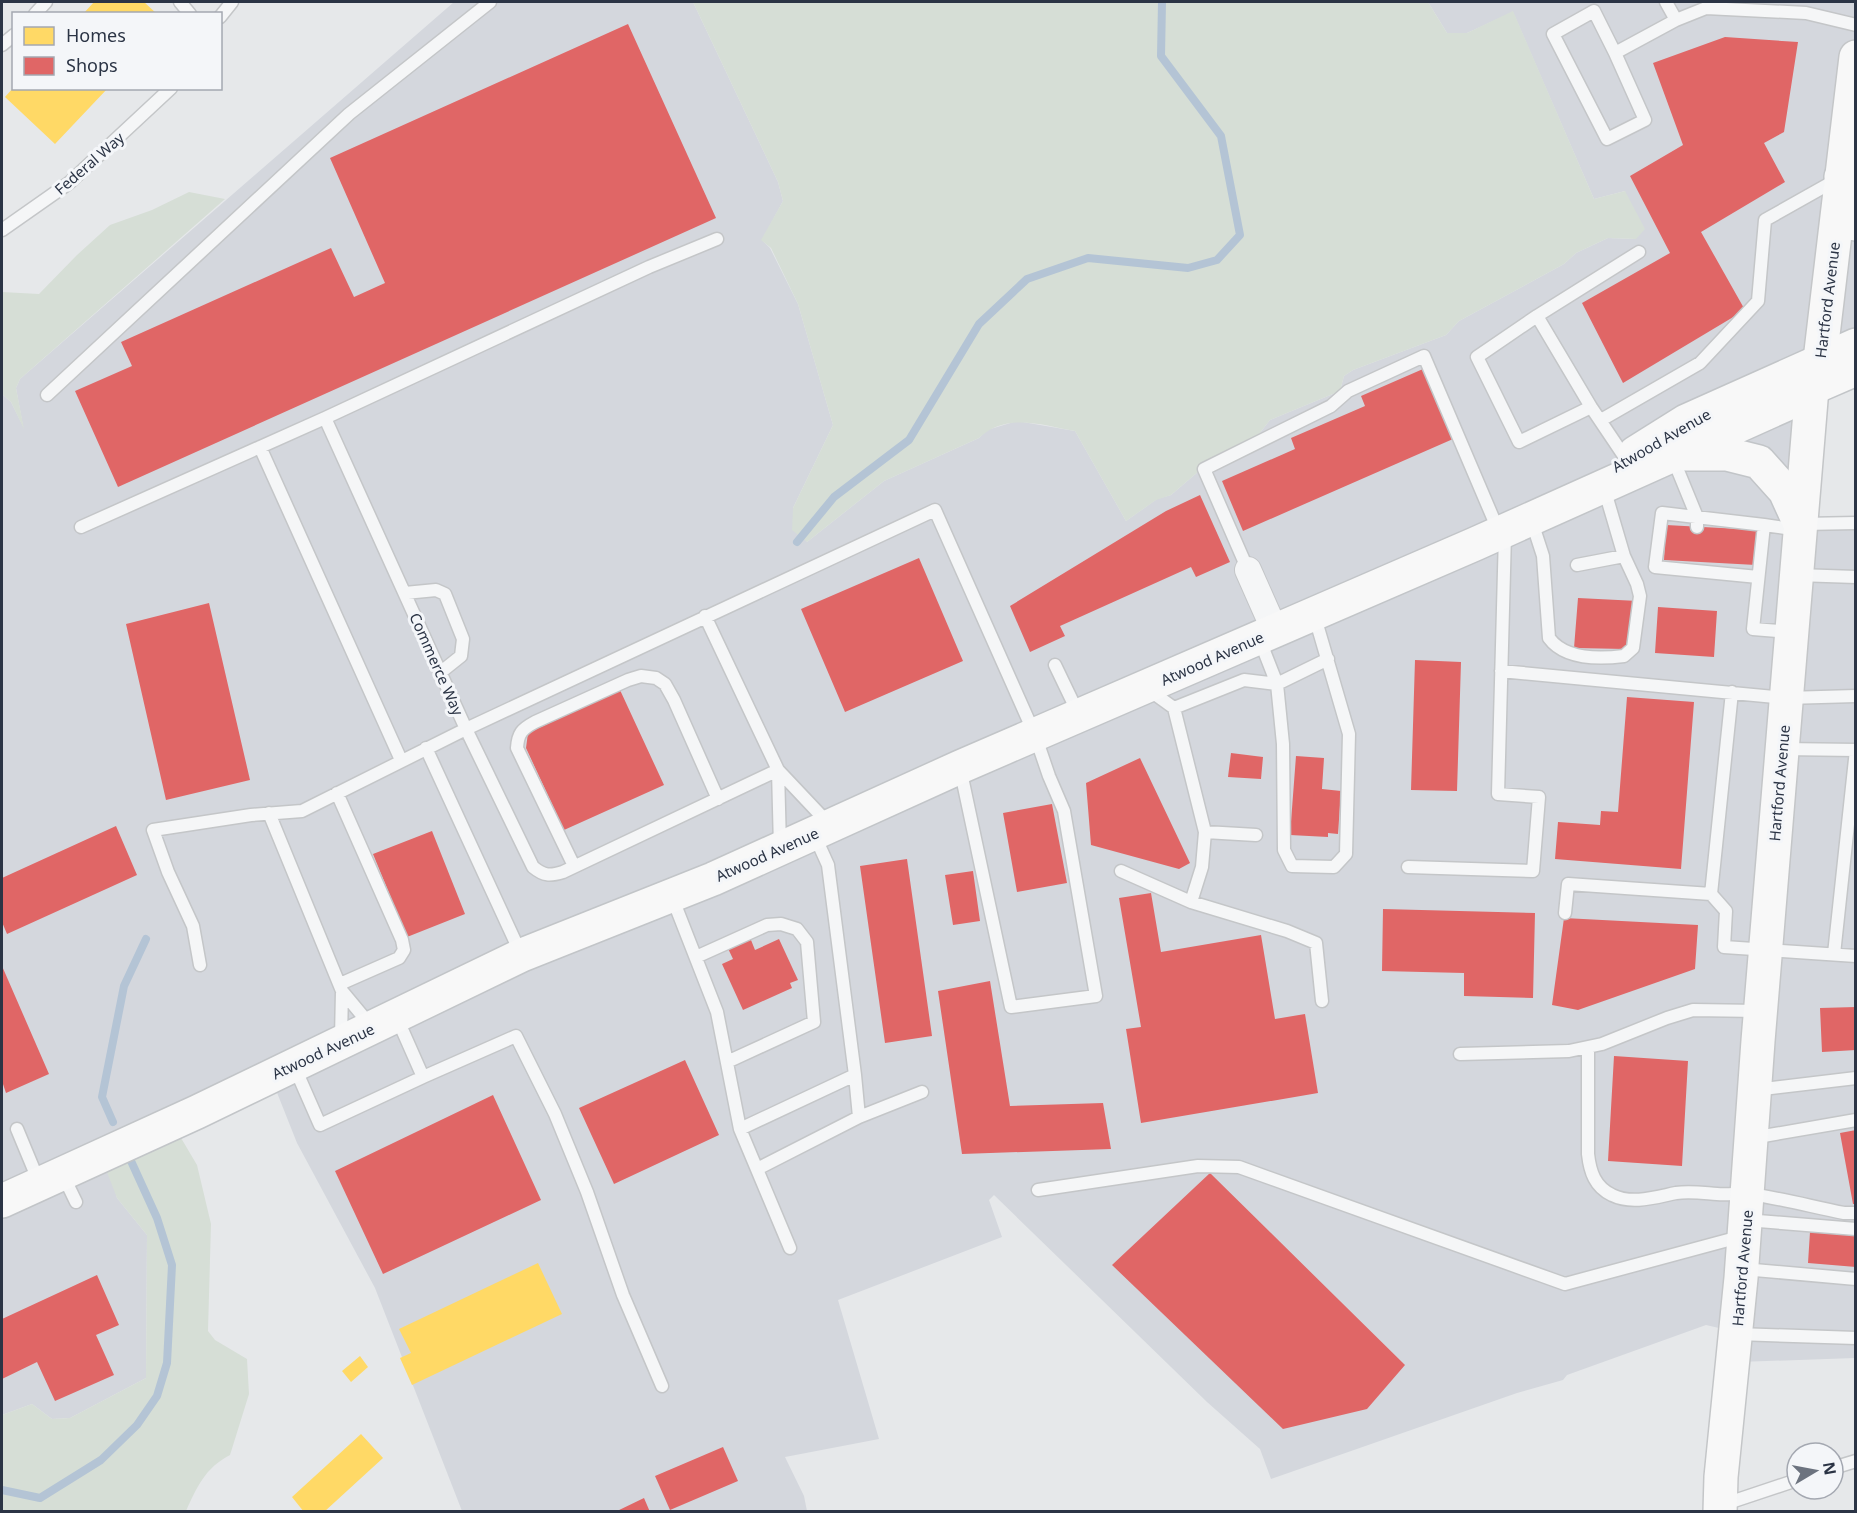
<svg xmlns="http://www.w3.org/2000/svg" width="1857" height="1513" viewBox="0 0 1857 1513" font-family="'Noto Sans',sans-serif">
<rect width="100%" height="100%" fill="#e6e8ea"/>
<!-- built -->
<path fill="#d4d7dd" d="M 454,2 L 693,2 L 778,182 L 783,201 L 762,240 L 770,248 L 798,304 L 833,425 L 793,508 L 807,542 L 884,481 L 979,438 L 987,430 L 1017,421 L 1075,431 L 1126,521 L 1157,499 L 1171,495 L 1206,465 L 1252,443 L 1270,420 L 1340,391 L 1344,376 L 1353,370 L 1446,335 L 1459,321 L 1564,264 L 1576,253 L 1608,238 L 1635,239 L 1625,191 L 1594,199 L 1513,12 L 1467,33 L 1447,33 L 1428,2 L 1855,2 L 1855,358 L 1827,370 L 1808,522 L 1855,529 L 1855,1358 L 1739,1362 L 1736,1332 L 1706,1325 L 1567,1375 L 1563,1380 L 1517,1393 L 1271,1479 L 1260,1449 L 1207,1402 L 994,1195 L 989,1200 L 1002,1237 L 838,1300 L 879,1439 L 785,1457 L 804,1496 L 807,1511 L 462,1511 L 375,1288 L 297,1143 L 270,1075 L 105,1151 L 117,1198 L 147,1235 L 146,1378 L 70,1418 L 52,1419 L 32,1404 L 2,1415 L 2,394 L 11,402 L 23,426 L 16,388 L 20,379 Z"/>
<!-- green -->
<path fill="#d6ded6" d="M 693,2 L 1428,2 L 1447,33 L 1467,33 L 1513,11 L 1594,199 L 1625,191 L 1645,229 L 1636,239 L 1608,238 L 1576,253 L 1564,264 L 1459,321 L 1446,335 L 1353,370 L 1344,376 L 1340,391 L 1270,420 L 1252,443 L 1206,465 L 1171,495 L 1156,500 L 1126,521 L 1075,431 C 1042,425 1006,412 979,438 L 884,481 L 807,542 L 792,530 L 793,508 L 833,425 L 798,304 L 771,248 L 761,240 L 783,201 L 778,182 Z
M 189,192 L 225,199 L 20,379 L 16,388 L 24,429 L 11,402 L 2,394 L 2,292 L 39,294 L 77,255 L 110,225 L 152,210 Z
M 171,1121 L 197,1165 L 211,1224 L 208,1331 L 215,1340 L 247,1359 L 249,1394 L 230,1455 C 205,1468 197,1487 186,1511 L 2,1511 L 2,1415 L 32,1404 L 52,1419 L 70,1418 L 146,1378 L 147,1235 L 117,1198 L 101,1157 Z"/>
<!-- homes -->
<path fill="#ffd966" d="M 94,2 L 144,2 L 157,14 L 83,14 Z
M 13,88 L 108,88 L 55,144 L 5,97 Z
M 538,1263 L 562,1314 L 412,1385 L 400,1358 L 411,1353 L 399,1329 Z
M 360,1356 L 368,1367 L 351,1382 L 342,1371 Z
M 361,1434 L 383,1458 L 324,1512 L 304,1512 L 292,1497 Z"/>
<!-- shops -->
<path fill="#e06666" d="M 628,24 L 716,218 L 118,487 L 75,391 L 132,366 L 121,342 L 331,248 L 354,297 L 385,283 L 330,158 Z
M 1725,37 L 1798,42 L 1784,132 L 1764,143 L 1785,182 L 1701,232 L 1745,310 L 1623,383 L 1582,303 L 1670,253 L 1630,176 L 1683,145 L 1653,63 Z
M 1423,369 L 1453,439 L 1243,531 L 1222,481 L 1295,449 L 1291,438 L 1365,406 L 1361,396 Z
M 1200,495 L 1230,562 L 1196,577 L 1191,567 L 1060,626 L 1065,636 L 1030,652 L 1010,606 L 1166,511 Z
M 1666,525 L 1758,530 L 1756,565 L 1664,560 Z
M 919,558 L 963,661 L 845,712 L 801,609 Z
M 1578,598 L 1638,601 L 1626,649 L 1574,648 Z
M 209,603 L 250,780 L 166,800 L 126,624 Z
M 1658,607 L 1717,611 L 1714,657 L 1655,653 Z
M 1415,660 L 1461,662 L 1457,791 L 1411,790 Z
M 620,690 L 664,785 L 564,830 L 526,748 L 528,733 Z
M 1627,697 L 1694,702 L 1681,869 L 1555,859 L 1558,822 L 1600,825 L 1601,811 L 1618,812 Z
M 1231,753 L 1263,757 L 1261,779 L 1228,777 Z
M 1296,756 L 1324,758 L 1322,789 L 1341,791 L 1338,834 L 1328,833 L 1328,837 L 1290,835 Z
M 1140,758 L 1190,863 L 1179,869 L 1091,845 L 1086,783 Z
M 1052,804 L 1067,883 L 1017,892 L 1003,813 Z
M 116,826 L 137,875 L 7,934 L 2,922 L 2,878 Z
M 432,831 L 465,914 L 407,937 L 373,854 Z
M 907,859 L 932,1036 L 885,1043 L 860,866 Z
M 973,871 L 980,921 L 953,925 L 945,875 Z
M 1151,893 L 1161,952 L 1261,935 L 1275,1019 L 1305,1014 L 1318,1093 L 1141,1123 L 1126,1029 L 1141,1027 L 1119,898 Z
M 1383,909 L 1535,913 L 1533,998 L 1464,996 L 1464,973 L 1382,971 Z
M 1564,918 L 1698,925 L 1695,969 L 1578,1010 L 1552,1005 Z
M 747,930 L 755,950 L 779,939 L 798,980 L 790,983 L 792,988 L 743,1010 L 722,964 L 733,959 L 724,940 Z
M 2,966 L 49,1074 L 6,1093 L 2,1081 Z
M 990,981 L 1010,1106 L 1103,1103 L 1111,1149 L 962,1154 L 938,991 Z
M 1856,1007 L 1856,1050 L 1822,1052 L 1820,1008 Z
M 1614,1056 L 1688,1061 L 1682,1166 L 1608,1161 Z
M 685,1060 L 719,1135 L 614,1184 L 579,1108 Z
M 493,1095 L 541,1200 L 383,1274 L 335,1171 Z
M 1856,1130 L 1856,1204 L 1853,1204 L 1840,1133 Z
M 1210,1173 L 1405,1365 L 1367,1409 L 1283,1429 L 1112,1265 Z
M 1810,1232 L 1856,1235 L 1856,1267 L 1808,1263 Z
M 97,1275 L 119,1325 L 96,1335 L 114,1375 L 55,1401 L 37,1362 L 2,1379 L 2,1319 Z
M 723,1447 L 738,1481 L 670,1510 L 655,1476 Z
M 644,1498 L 650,1512 L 615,1512 Z"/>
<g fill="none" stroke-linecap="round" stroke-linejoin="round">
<!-- stream -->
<path stroke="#b4c4d5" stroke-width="8" d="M 797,542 L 834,497 L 909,440 L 979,324 L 1027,279 L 1088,258 L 1188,268 L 1217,260 L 1240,235 L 1221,136 L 1161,56 L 1162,2
M 113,1122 L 102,1097 L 124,986 L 146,939
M 2,1490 L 40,1498 L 101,1460 L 137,1425 L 157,1396 L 167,1363 L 172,1265 L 157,1218 L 131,1161"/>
<defs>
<path id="lane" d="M 180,2 L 190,14
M 1666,2 L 1676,20
M 1594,11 L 1615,53 L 1645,120 L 1607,139 L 1553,34 Z
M 35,14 L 46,2
M 220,17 L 232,2
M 2,45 L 14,35
M 1615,53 L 1676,20 L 1706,8 L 1806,13 L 1856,25
M 2,230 L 69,183 L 171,88
M 1537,316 L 1477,357 L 1519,442 L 1591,407
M 47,395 L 349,114 L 490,2
M 325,418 L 466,729 L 533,867 C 544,876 550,876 563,872 L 778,770
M 1601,420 L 1700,363 L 1758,301 L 1765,220 L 1836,180
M 260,447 L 401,760
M 1672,456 L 1697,517 L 1697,527
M 1626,459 L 1591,407 L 1537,316 L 1639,252
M 1531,519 L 1543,556 L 1549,638 C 1565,660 1600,659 1624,656 L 1633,648 L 1640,596 L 1637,584 L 1624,556 L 1604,488
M 1802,524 L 1856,523
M 81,527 L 325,418 L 649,267 L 717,239
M 1577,565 L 1624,556
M 1248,570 L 1204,469 L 1331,406 L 1348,391 L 1424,356 L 1499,532
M 1797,575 L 1856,577
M 1758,577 L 1655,567 L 1662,513 L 1764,525
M 405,593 L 436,590 L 445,594 L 463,639 L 461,656 L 441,672
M 705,616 L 778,770 L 828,823
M 1791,632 L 1753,629 L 1764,525 L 1799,530
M 1259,638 L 1277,684 L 1283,744 L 1284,850 L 1292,866 L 1334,867 L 1346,854 L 1349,734 L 1314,614
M 1055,665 L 1079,715
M 1501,671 L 1786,698 L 1856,696
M 1149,690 L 1174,708 L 1244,680 L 1277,684 L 1328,659
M 1174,708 L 1205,832 L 1256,835
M 426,748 L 521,954
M 1783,749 L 1856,750
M 778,770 L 780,847
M 337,793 L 402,940 L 404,950 L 399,958 L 340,984
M 269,813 L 342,991 L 371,1026
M 1205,832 L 1202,867 L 1191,902 L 1287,931 L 1316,943 L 1322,1001
M 574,866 L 517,748 C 518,733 522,729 535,722 L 628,680 L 641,676 L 656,678 L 665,684 L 674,700 L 718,799
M 1408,867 L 1533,871 L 1539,797 L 1498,794 L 1505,534
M 1121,871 L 1191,902
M 1711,894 L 1732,692
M 672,897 L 717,1012 L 740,1129 L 855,1075 L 828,865 L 814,834
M 1565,913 L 1568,884 L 1711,894 L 1726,911 L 1724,947 L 1856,956
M 1834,954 L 1856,750
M 696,957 L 767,925 L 781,924 L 797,929 L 807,942 L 814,1022 L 727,1062
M 200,965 L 193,926 L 168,872 L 153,830 L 251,815 L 302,811 L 466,729 L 935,510 L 1035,735 L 1049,776 L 1064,811 L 1096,996 L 1011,1007 L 960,768
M 397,1018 L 423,1077 L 516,1036 L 555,1114 L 587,1192 L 623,1295 L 662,1386
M 341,1038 L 342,991
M 1588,1048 L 1588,1154 C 1590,1172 1595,1187 1612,1195 C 1632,1205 1656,1197 1676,1193 C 1690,1191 1703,1193 1717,1194 C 1728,1195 1739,1193 1749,1194 C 1781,1198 1813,1207 1844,1213 L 1856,1213
M 1460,1054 L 1569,1051 L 1602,1044 L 1667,1018 L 1693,1010 L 1759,1011
M 295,1068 L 320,1125 L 423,1077
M 1755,1090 L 1856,1078
M 859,1117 L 922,1092
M 17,1129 L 39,1182
M 740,1129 L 790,1248
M 1752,1138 L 1856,1120
M 757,1169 L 859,1117 L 855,1075
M 62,1173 L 76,1202
M 1038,1190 L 1198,1166 L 1239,1167 L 1565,1284 L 1743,1236
M 1746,1220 L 1856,1229
M 1743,1269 L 1856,1279
M 1737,1334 L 1856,1338
M 1833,1468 L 1856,1461
M 1722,1505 L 1797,1480"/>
<path id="street" d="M 1248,570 L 1275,631"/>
<path id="secondary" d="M 1720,1512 L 1721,1477 L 1741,1278 L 1758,1041 L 1812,388 L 1820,360 L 1856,57"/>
<path id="primary" d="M 1841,177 L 1856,224
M 1635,453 L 1686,421 L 1856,345
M 1686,454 L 1727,454 L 1759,462 L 1785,491 L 1800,524
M 2,1201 L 197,1112 L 522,955 L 713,879 L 960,767 L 1475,544 L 1787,404 L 1812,388 L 1856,369"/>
</defs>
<!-- lane casing -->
<use href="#lane" stroke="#c4c6c8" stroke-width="15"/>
<!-- street casing -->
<use href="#street" stroke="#c4c6c8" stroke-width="28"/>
<!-- secondary casing -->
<use href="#secondary" stroke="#c4c6c8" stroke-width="36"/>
<!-- primary casing -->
<use href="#primary" stroke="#c2c5c8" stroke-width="36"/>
<!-- lane -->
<use href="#lane" stroke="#f5f6f7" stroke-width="12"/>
<!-- street -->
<use href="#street" stroke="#f5f6f7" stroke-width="26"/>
<!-- secondary -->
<use href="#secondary" stroke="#f8f8f8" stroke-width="33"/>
<!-- primary -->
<use href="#primary" stroke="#f8f8f8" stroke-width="33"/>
</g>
<g text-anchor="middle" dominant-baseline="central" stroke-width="6" stroke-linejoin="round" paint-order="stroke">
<!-- street labels -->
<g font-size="15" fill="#2b3445" stroke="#f4f6f9">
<text transform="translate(89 163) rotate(-41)">Federal Way</text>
<text transform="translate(1827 300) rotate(-83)">Hartford Avenue</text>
<text transform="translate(1661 440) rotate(-30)">Atwood Avenue</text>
<text transform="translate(1212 658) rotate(-24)">Atwood Avenue</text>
<text transform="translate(437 664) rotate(66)">Commerce Way</text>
<text transform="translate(1779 783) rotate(-85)">Hartford Avenue</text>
<text transform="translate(767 854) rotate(-24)">Atwood Avenue</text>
<text transform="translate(323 1051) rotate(-25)">Atwood Avenue</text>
<text transform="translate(1742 1268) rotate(-85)">Hartford Avenue</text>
</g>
</g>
<!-- border -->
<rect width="1857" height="1513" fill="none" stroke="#2b3445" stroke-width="6"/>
<!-- legend -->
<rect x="12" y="12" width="210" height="78" fill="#f4f6f9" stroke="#a4a8b1" stroke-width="1.5"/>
<rect x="24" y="27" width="30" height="18" fill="#ffd966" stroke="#a4a8b1" stroke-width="1.5"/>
<text x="66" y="42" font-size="18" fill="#2b3445">Homes</text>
<rect x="24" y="57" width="30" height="18" fill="#e06666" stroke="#a4a8b1" stroke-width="1.5"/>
<text x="66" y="72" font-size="18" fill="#2b3445">Shops</text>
<!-- north arrow -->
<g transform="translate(1815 1471) rotate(80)"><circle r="28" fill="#f4f6f9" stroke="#a4a8b1" stroke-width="1.5"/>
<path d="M0-4.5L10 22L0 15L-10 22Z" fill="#6c737f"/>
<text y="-9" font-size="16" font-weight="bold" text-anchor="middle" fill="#2b3445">N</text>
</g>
</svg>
